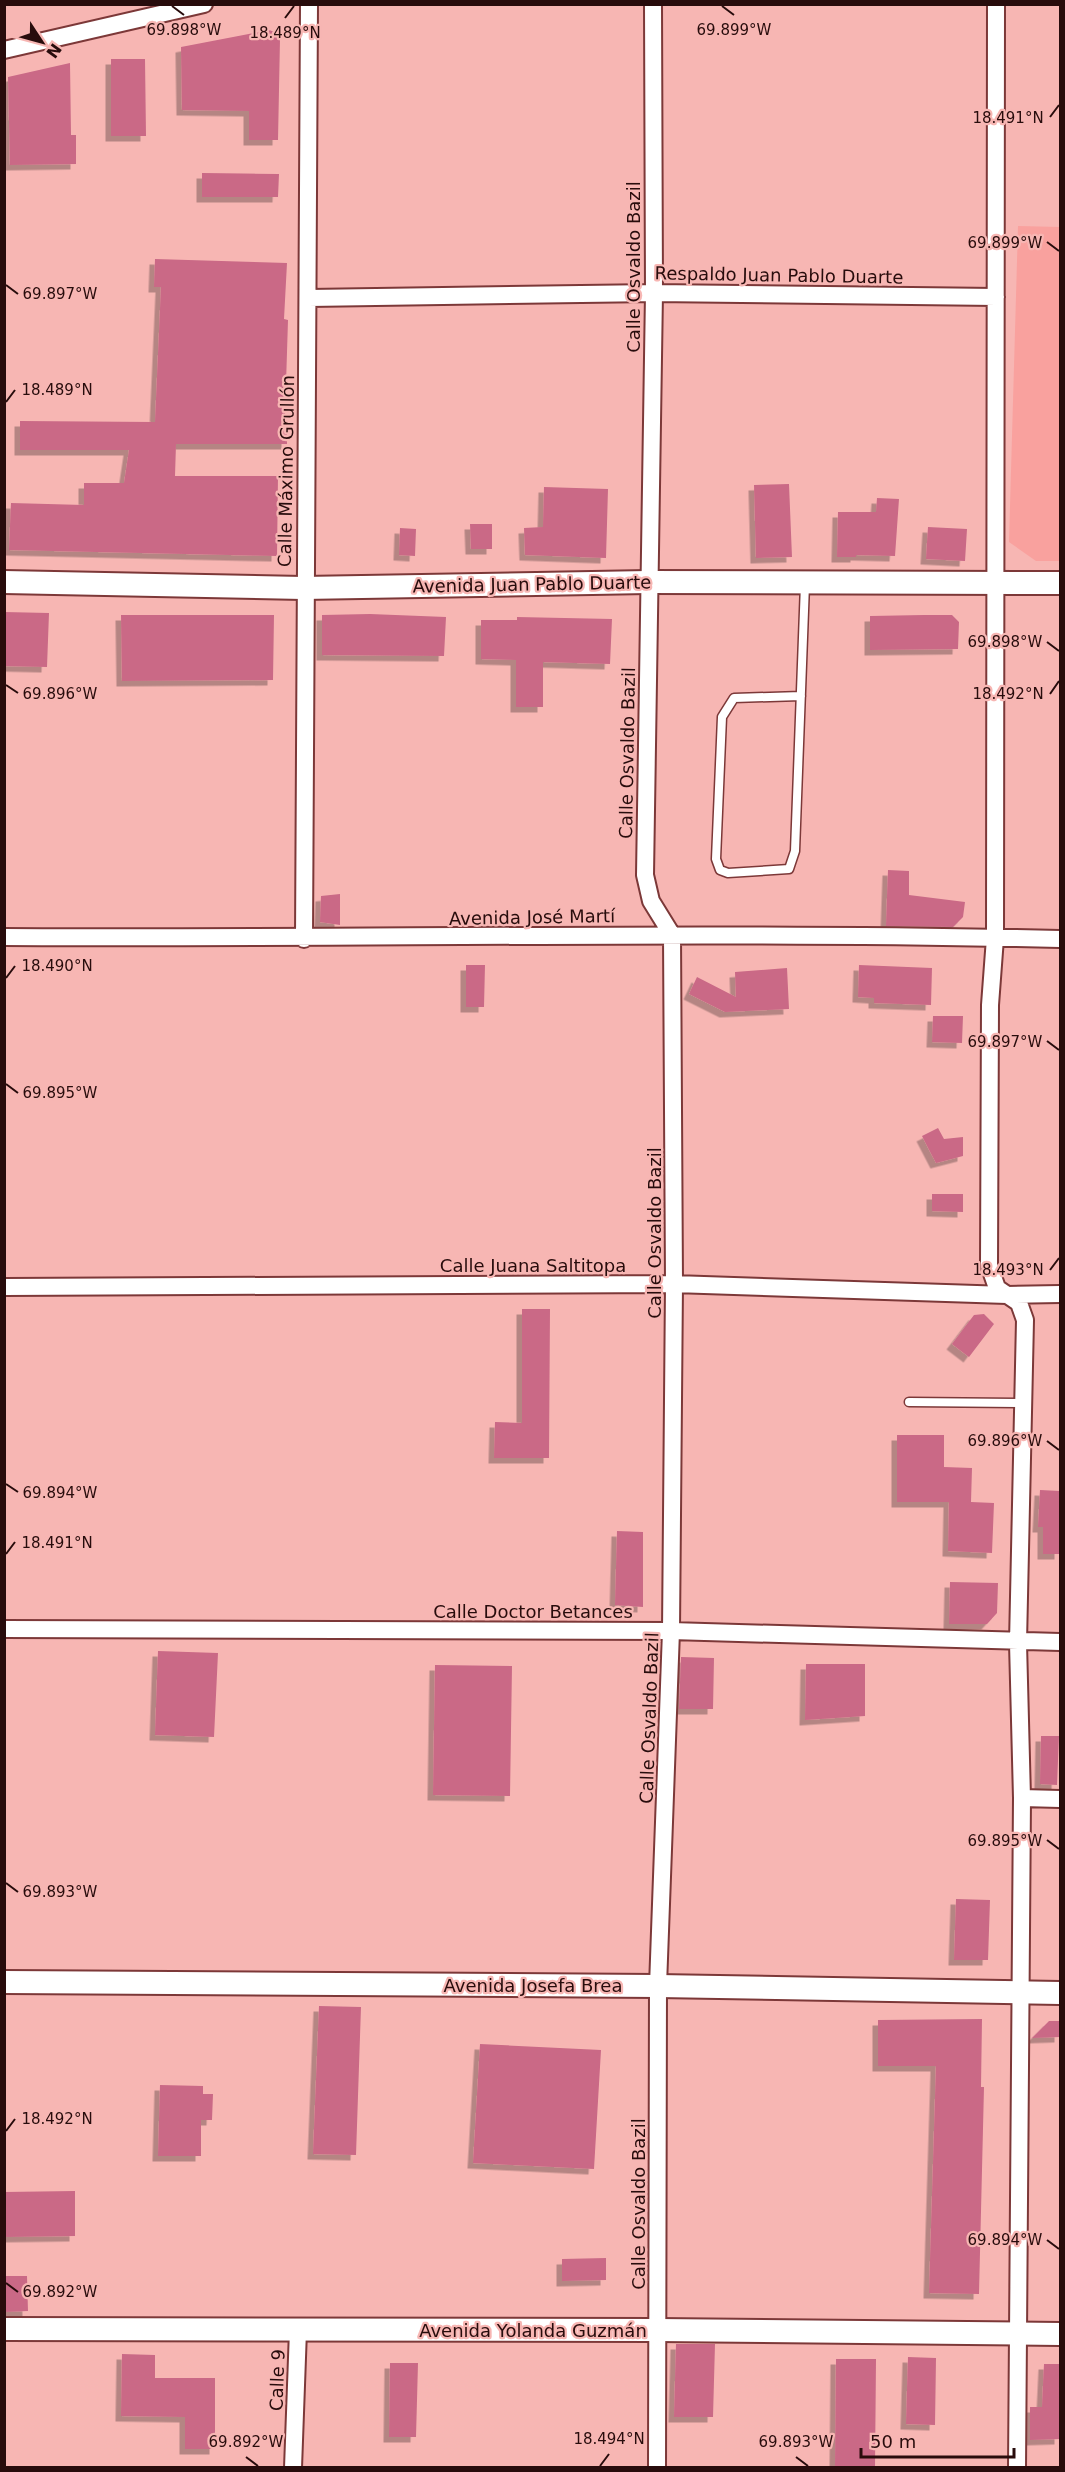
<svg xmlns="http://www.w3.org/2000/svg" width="1065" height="2472" viewBox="0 0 1065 2472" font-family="'DejaVu Sans',sans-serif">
<defs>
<filter id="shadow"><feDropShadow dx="-5.5" dy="5.5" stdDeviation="0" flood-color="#0004"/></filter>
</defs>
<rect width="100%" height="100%" fill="#f7b6b3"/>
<!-- built -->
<path fill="#f9a19e" d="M 1018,226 L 1060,227 L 1060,561 L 1036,561 L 1009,542 Z"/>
<!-- building -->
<path fill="#ca6986" filter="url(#shadow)" d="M 269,30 L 278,33 L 280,39 L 278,140 L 249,140 L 249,111 L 182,110 L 181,47 Z
M 111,59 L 145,59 L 146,136 L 111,136 Z
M 70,63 L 71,135 L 76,135 L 76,164 L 10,165 L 8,77 Z
M 202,173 L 279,174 L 278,197 L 202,197 Z
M 155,259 L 287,263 L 284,319 L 288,320 L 285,416 L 287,416 L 287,444 L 176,444 L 175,476 L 278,476 L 277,556 L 9,550 L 11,503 L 84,505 L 84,483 L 124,483 L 129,450 L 20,450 L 20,421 L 155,422 L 161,287 L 154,287 Z
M 789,484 L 792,557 L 756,558 L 754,485 Z
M 544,487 L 608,489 L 606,558 L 525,555 L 524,528 L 543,527 Z
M 877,498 L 899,499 L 895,556 L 856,555 L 856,557 L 837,557 L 838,512 L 876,512 Z
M 470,524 L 492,524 L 492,549 L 471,549 Z
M 928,527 L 967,529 L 965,561 L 926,559 Z
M 400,528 L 416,529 L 415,556 L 399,555 Z
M 4,612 L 49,613 L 47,667 L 4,666 Z
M 370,614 L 446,617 L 444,656 L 322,655 L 322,615 Z
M 121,615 L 274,615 L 273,680 L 122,681 Z
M 924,615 L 952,615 L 959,622 L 958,649 L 870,650 L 870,616 Z
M 517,617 L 612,619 L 610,664 L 543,662 L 543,707 L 516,707 L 516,660 L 481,659 L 481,620 L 517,620 Z
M 888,870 L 909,871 L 909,895 L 965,902 L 963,917 L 953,927 L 886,926 Z
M 340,894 L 340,925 L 320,922 L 321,896 Z
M 466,965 L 485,965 L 484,1007 L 466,1007 Z
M 859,965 L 932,968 L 931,1005 L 874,1003 L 874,998 L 858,997 Z
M 787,968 L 789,1009 L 725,1012 L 689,994 L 697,977 L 736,997 L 735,972 Z
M 933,1016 L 963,1016 L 962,1043 L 932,1042 Z
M 938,1128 L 944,1139 L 963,1137 L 963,1156 L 936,1163 L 922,1136 Z
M 932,1194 L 963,1194 L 963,1212 L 932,1211 Z
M 522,1309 L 550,1309 L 549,1458 L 494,1458 L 495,1422 L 522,1423 Z
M 984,1314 L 994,1324 L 969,1357 L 952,1344 L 974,1315 Z
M 897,1435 L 944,1435 L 944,1467 L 972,1468 L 971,1502 L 994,1503 L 992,1553 L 948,1551 L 949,1502 L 897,1502 Z
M 1040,1490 L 1060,1491 L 1060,1554 L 1043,1554 L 1043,1527 L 1038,1527 Z
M 617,1531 L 643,1532 L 643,1607 L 615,1605 Z
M 950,1582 L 998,1583 L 997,1613 L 987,1624 L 949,1624 Z
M 158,1651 L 218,1653 L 214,1737 L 155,1735 Z
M 681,1657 L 714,1658 L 713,1709 L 679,1709 Z
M 806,1664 L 865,1664 L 865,1716 L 805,1720 Z
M 435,1665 L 512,1666 L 510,1796 L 433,1795 Z
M 1041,1736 L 1059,1736 L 1057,1785 L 1040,1784 Z
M 956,1899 L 990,1900 L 988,1960 L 954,1960 Z
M 319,2006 L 361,2007 L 356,2155 L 313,2154 Z
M 982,2019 L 981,2087 L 984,2087 L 979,2294 L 929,2293 L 936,2066 L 878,2066 L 878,2020 Z
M 1049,2021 L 1060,2021 L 1060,2037 L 1032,2038 Z
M 480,2044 L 601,2050 L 594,2169 L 473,2163 Z
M 160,2085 L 203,2086 L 203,2094 L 213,2094 L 212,2120 L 201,2120 L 201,2156 L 158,2156 Z
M 75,2191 L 75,2236 L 4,2237 L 4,2192 Z
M 606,2258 L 606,2280 L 562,2281 L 562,2259 Z
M 4,2276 L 27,2276 L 28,2311 L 4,2312 Z
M 676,2344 L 715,2344 L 713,2417 L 674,2417 Z
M 122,2354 L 155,2355 L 155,2378 L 215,2378 L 215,2449 L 185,2449 L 185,2417 L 121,2416 Z
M 908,2357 L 936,2358 L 935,2425 L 906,2424 Z
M 836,2359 L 876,2359 L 875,2468 L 835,2468 Z
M 390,2363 L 418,2363 L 416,2437 L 389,2437 Z
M 1044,2364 L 1060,2364 L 1060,2439 L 1030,2440 L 1030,2407 L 1042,2407 Z"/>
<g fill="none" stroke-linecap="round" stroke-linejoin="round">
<defs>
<path id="lane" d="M 801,696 L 734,698 L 722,717 L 716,859 L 720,870 L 728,873 L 789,869 L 795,851 L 805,584
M 909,1402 L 1024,1403"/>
<path id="street" d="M 653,4 L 654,293 L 645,875 L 651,901 L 672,935 L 674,1284 L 671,1631 L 658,1986 L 657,2468
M 996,4 L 995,938 L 990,1005 L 989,1265 L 997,1288 L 1019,1303 L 1025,1320 L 1018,1643 L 1022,1798 L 1017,2468
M 4,50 L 204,4
M 309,298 L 654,293 L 996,297
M 4,937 C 357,939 709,931 1060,939
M 304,939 C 303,628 309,316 309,4
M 4,1287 L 674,1284 L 1007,1295 L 1060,1294
M 4,1629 L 671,1631 L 1060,1642
M 1022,1798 L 1060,1799
M 293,2468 L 298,2330"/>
<path id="secondary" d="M 4,582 L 303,588 L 648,582 L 1060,583
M 4,1982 L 658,1986 L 1060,1993
M 4,2329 L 658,2330 L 1060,2334"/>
</defs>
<!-- lane casing -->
<use href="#lane" stroke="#7c3838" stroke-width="11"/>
<!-- street casing -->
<use href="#street" stroke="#7c3838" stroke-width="20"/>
<!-- secondary casing -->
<use href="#secondary" stroke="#7c3838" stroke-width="26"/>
<!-- lane -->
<use href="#lane" stroke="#fff" stroke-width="8"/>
<!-- street -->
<use href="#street" stroke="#fff" stroke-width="16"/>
<!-- secondary -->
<use href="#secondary" stroke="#fff" stroke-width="22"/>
</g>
<!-- ticks -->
<path fill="none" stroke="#280c0c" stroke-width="2" d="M 172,6 L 184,15M 722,6 L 734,15M 285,18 L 294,6M 1050,117 L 1059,105M 1047,242 L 1059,251M 6,285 L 18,294M 6,402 L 15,390M 1047,642 L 1059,651M 6,685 L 18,693M 1050,694 L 1059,681M 6,978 L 15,966M 1047,1041 L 1059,1050M 6,1084 L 18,1093M 1050,1270 L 1059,1258M 1047,1441 L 1059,1450M 6,1484 L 18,1492M 6,1554 L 15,1542M 1047,1840 L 1059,1849M 6,1883 L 18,1892M 6,2131 L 15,2119M 1047,2240 L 1059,2249M 6,2283 L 18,2292M 246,2457 L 258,2466M 796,2457 L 808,2466M 600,2466 L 609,2454"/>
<g text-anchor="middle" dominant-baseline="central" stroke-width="4.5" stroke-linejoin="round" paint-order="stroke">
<!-- street labels -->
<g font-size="18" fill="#280c0c" stroke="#f7b6b3">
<text transform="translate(633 267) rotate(-90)">Calle Osvaldo Bazil</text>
<text transform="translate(779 275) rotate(1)">Respaldo Juan Pablo Duarte</text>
<text transform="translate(286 471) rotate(-89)">Calle Máximo Grullón</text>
<text transform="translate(532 584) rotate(-1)">Avenida Juan Pablo Duarte</text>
<text transform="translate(627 753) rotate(-89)">Calle Osvaldo Bazil</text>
<text transform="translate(532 917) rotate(-1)">Avenida José Martí</text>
<text transform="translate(654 1233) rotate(-90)">Calle Osvaldo Bazil</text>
<text x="533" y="1265">Calle Juana Saltitopa</text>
<text x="533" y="1611">Calle Doctor Betances</text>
<text transform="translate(649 1718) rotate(-88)">Calle Osvaldo Bazil</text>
<text x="533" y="1985">Avenida Josefa Brea</text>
<text transform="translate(638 2204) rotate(-90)">Calle Osvaldo Bazil</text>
<text x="533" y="2330">Avenida Yolanda Guzmán</text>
<text transform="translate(277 2380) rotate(-88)">Calle 9</text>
</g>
</g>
<g font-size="15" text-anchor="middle" fill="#280c0c" stroke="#f7b6b3" stroke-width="4.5" stroke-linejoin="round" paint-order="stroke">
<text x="734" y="35">69.899°W</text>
<text x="184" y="35">69.898°W</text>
<text x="285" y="38">18.489°N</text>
<text x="1008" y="123">18.491°N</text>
<text x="1005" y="248">69.899°W</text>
<text x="60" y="299">69.897°W</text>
<text x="57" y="395">18.489°N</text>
<text x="1005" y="647">69.898°W</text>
<text x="60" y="699">69.896°W</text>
<text x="1008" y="699">18.492°N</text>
<text x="57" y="971">18.490°N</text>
<text x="1005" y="1047">69.897°W</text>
<text x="60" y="1098">69.895°W</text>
<text x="1008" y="1275">18.493°N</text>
<text x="1005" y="1446">69.896°W</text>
<text x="60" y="1498">69.894°W</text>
<text x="57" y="1548">18.491°N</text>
<text x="1005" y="1846">69.895°W</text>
<text x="60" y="1897">69.893°W</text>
<text x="57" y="2124">18.492°N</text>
<text x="1005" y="2245">69.894°W</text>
<text x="60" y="2297">69.892°W</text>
<text x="609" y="2444">18.494°N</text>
<text x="246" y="2447">69.892°W</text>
<text x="796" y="2447">69.893°W</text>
</g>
<!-- border -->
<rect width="1065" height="2472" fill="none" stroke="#280c0c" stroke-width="12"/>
<!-- north arrow -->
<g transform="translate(42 42) rotate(126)" stroke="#f7b6b3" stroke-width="4.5" paint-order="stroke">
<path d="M0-4.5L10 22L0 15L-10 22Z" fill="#280c0c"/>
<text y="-9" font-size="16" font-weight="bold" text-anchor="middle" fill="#280c0c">N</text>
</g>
<!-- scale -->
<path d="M861 2448v9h153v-9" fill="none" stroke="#280c0c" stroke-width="3"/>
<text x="870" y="2448" font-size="18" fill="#280c0c" stroke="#f7b6b3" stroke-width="4.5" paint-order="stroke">50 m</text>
</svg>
